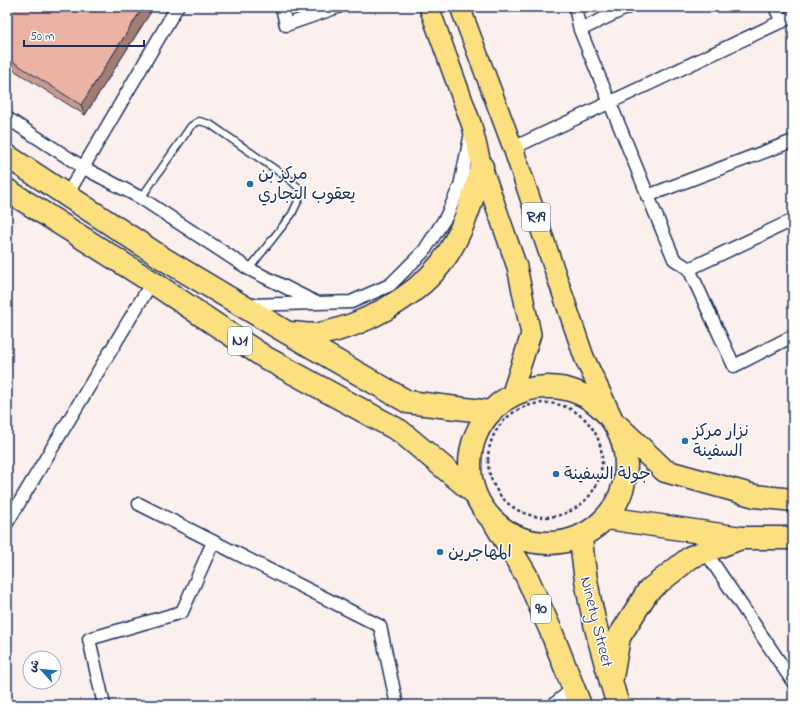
<svg xmlns="http://www.w3.org/2000/svg" width="800" height="712" viewBox="0 0 800 712" font-family="'Indie Flower','Playpen Sans Arabic',sans-serif">
<rect width="100%" height="100%" fill="#fbf0ed"/>
<filter id="ink" filterUnits="userSpaceOnUse"><feTurbulence type="fractalNoise" baseFrequency=".025" numOctaves="2"/><feDisplacementMap in="SourceGraphic" scale="8" xChannelSelector="R" yChannelSelector="G"/><feConvolveMatrix kernelMatrix="1 2 1 2 8 2 1 2 1" color-interpolation-filters="sRGB"/></filter>
<g filter="url(#ink)">
<g fill="none" stroke-linecap="round" stroke-linejoin="round">
<defs>
<path id="lane" d="M 141,198 L 191,126 L 199,121 L 210,124 L 289,179 L 299,188 L 299,199 L 292,214 L 249,269"/>
<path id="street" d="M 282,7 L 286,25 L 338,7
M 575,7 L 580,30 L 674,259 L 689,269 L 734,366 L 793,336
M 775,7 L 782,22
M 580,30 L 628,7
M 7,118 L 84,168 L 141,198 L 249,269 L 317,303
M 513,148 L 793,16
M 67,195 L 177,7
M 647,196 L 793,141
M 689,269 L 793,220
M 245,305 L 351,302 L 390,285 L 424,251 L 446,217 L 460,186 L 471,133
M 139,504 L 380,626 L 397,705
M 7,523 L 152,282
M 705,551 L 793,682
M 104,705 L 89,639 L 182,612 L 213,542
M 553,705 L 574,688"/>
<path id="primary" d="M 429,7 L 472,126 L 482,167 L 517,267 L 531,334 L 511,396
M 460,7 L 513,148 L 584,357 L 616,425"/>
<path id="highway" d="M 7,156 L 164,259 L 286,332 L 408,402 L 490,412
M 7,190 L 152,282 L 266,358 L 400,431 L 472,491
M 290,333 C 300,333 311,336 320,334 C 363,326 413,298 440,265 C 462,237 472,200 482,167
M470 465a78 78 0 1 1 156 0a78 78 0 1 1-156 0Z
M 618,426 L 665,471 L 755,496 L 793,500
M 607,518 L 741,538 L 793,538
M 496,525 L 526,575 L 551,631 L 580,705
M 581,537 C 585,596 601,649 618,705
M 611,683 L 619,637 L 648,591 L 691,557 L 741,538"/>
</defs>
<!-- lane casing -->
<use href="#lane" stroke="#1b2f5e" stroke-width="9"/>
<!-- street casing -->
<use href="#street" stroke="#1b2f5e" stroke-width="15"/>
<!-- primary casing -->
<use href="#primary" stroke="#1b2f5e" stroke-width="22"/>
<!-- highway casing -->
<use href="#highway" stroke="#1b2f5e" stroke-width="25"/>
<!-- path -->
<path stroke="#1b2f5e" stroke-width="2.5" stroke-dasharray="3 3" stroke-linecap="butt" d="M488 460a57 57 0 1 1 114 0a57 57 0 1 1-114 0Z"/>
<!-- lane -->
<use href="#lane" stroke="#fff" stroke-width="6"/>
<!-- street -->
<use href="#street" stroke="#fff" stroke-width="12"/>
<!-- primary -->
<use href="#primary" stroke="#fce080" stroke-width="19"/>
<!-- highway -->
<use href="#highway" stroke="#fce080" stroke-width="22"/>
</g>
<!-- wall -->
<path fill="#ca9a8c" stroke="#1b2f5e" d="M 154,7 L 85,115 L 7,66 L 7,8 Z"/>
<!-- shaded-wall -->
<path fill="#a47d72" stroke="#1b2f5e" d="M 143,7 L 154,7 L 85,115 L 81,105 Z"/>
<!-- building -->
<path fill="#ebb3a3" stroke="#1b2f5e" d="M 8,7 L 143,7 L 81,105 L 7,58 L 7,8 Z"/>
</g>
<!-- markers -->
<g fill="#1f6fb2" stroke="#fff" stroke-width="1.5">
<circle cx="250" cy="184" r="4"/>
<circle cx="685" cy="441" r="4"/>
<circle cx="556" cy="474" r="4"/>
<circle cx="440" cy="552" r="4"/>
</g>
<g text-anchor="middle" dominant-baseline="central" stroke-width="3" stroke-linejoin="round" paint-order="stroke">
<!-- shield labels -->
<g fill="#fff" stroke="#5f6d8e" stroke-width="1">
<rect x="522" y="203" width="28" height="28" rx="3"/>
<rect x="228" y="327" width="24" height="28" rx="3"/>
<rect x="531" y="595" width="20" height="28" rx="3"/>
</g>
<g font-size="16" font-weight="bold" fill="#1b2f5e">
<text x="536" y="217">R19</text>
<text x="240" y="341">N1</text>
<text x="541" y="609">90</text>
</g>
<!-- poi labels -->
<g font-size="17" fill="#1b2f5e" stroke="#fff" text-anchor="start">
<text x="258" y="174">مركز بن<tspan x="258" dy="20">يعقوب التجاري</tspan></text>
<text x="693" y="431">نزار مركز<tspan x="693" dy="20">السفينة</tspan></text>
<text x="564" y="474">جولة السفينة</text>
<text x="448" y="552">المهاجرين</text>
</g>
<!-- street labels -->
<g font-size="17" fill="#1b2f5e" stroke="#fff">
<text transform="translate(596 622) rotate(76)">Ninety Street</text>
</g>
</g>
<!-- margin -->
<rect width="800" height="712" fill="none" stroke="#fff" stroke-width="24"/>
<rect x="12" y="12" width="776" height="688" fill="none" stroke="#1b2f5e" stroke-width="1.5" filter="url(#ink)"/>
<!-- north arrow -->
<g transform="translate(42 670) rotate(297)"><circle r="19" fill="#ffffff" stroke="#a4acbf"/>
<path d="M0-3L7 15L0 10L-7 15Z" fill="#1f6fb2"/>
<text y="-6" font-size="11" font-weight="bold" text-anchor="middle" fill="#1b2f5e">ش</text>
</g>
<!-- scale -->
<path d="M24 40v6h120v-6" fill="none" stroke="#1b2f5e" stroke-width="2"/>
<text x="30" y="40" font-size="12" fill="#1b2f5e" stroke="#ffffff" stroke-width="3" paint-order="stroke">50 m</text>
</svg>
